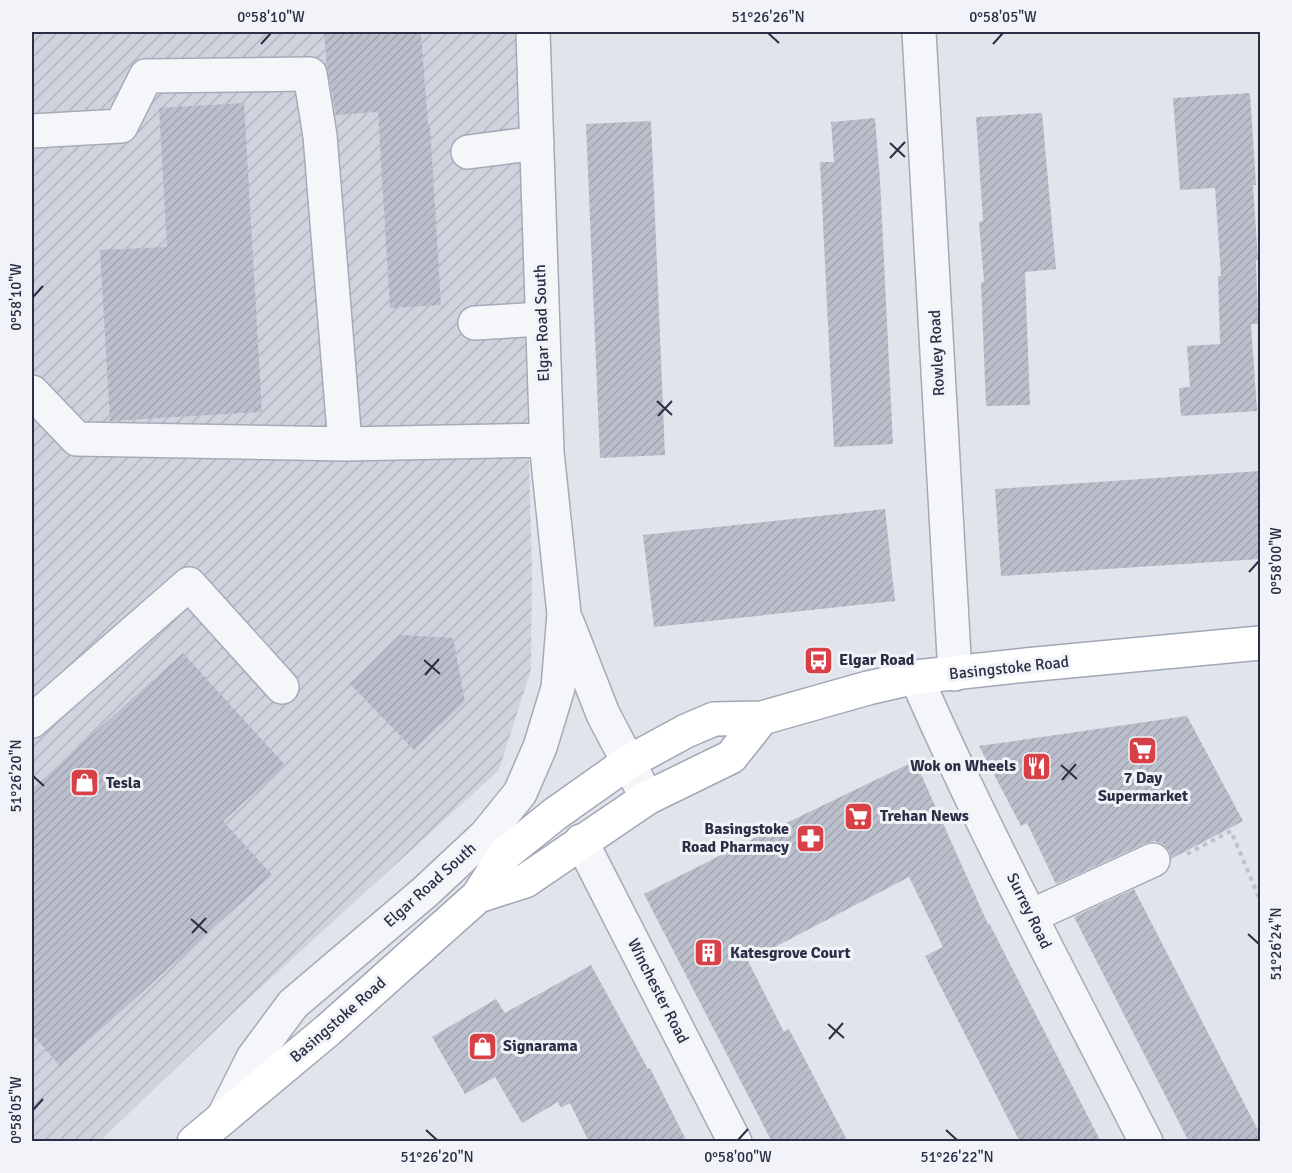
<svg xmlns="http://www.w3.org/2000/svg" width="1292" height="1173" viewBox="0 0 1292 1173" font-family="Signika,sans-serif">
<defs>
<pattern id="industrial-furrows" width="10" height="10" patternUnits="userSpaceOnUse" patternTransform="scale(1.5)"><rect width="10" height="10" fill="#cfd3dd"/><path d="M-1 1l2-2M0 10L10 0M9 11l2-2" fill="none" stroke="#b2b5bf"/></pattern>
<pattern id="building-hatch" width="6" height="6" patternUnits="userSpaceOnUse" patternTransform="scale(1.5)"><rect width="6" height="6" fill="#bbbfcb"/><path d="M-1 1l2-2M0 6l6-6M5 7l2-2" fill="none" stroke="#a1a4b0"/></pattern>
</defs>
<rect width="100%" height="100%" fill="#e1e4eb"/>
<!-- industrial -->
<path fill="url(#industrial-furrows)" d="M 32,32 L 517,32 L 532,570 L 531,669 L 499,770 L 245,1002 L 100,1141 L 32,1141 Z"/>
<!-- building -->
<path fill="url(#building-hatch)" d="M 324,32 L 421,32 L 428,125 L 430,125 L 441,305 L 390,308 L 378,112 L 336,115 L 327,67 Z
M 1250,93 L 1256,185 L 1253,185 L 1258,260 L 1256,260 L 1258,324 L 1251,324 L 1257,411 L 1181,416 L 1179,388 L 1190,387 L 1187,346 L 1220,344 L 1218,276 L 1221,276 L 1215,188 L 1180,190 L 1173,98 Z
M 244,103 L 262,412 L 110,421 L 100,250 L 167,247 L 159,108 Z
M 1042,113 L 1056,269 L 1025,272 L 1030,405 L 986,406 L 981,282 L 984,282 L 979,222 L 983,221 L 976,117 Z
M 875,118 L 880,180 L 893,444 L 834,447 L 820,162 L 834,162 L 831,122 Z
M 651,121 L 665,455 L 600,458 L 586,124 Z
M 1260,471 L 1260,559 L 1001,576 L 995,489 Z
M 885,509 L 895,601 L 654,627 L 643,535 Z
M 400,635 L 453,638 L 465,701 L 414,750 L 350,684 Z
M 183,653 L 285,765 L 223,821 L 272,875 L 60,1066 L 32,1034 L 32,789 Z
M 1187,716 L 1243,821 L 1171,859 L 1170,852 L 1163,844 L 1155,841 L 1146,843 L 1056,884 L 1027,823 L 1021,826 L 979,746 Z
M 915,761 L 988,924 L 989,923 L 1101,1142 L 1020,1142 L 925,956 L 943,947 L 909,877 L 748,961 L 784,1032 L 789,1029 L 848,1142 L 772,1142 L 644,894 L 743,844 Z
M 1134,889 L 1260,1134 L 1260,1142 L 1189,1142 L 1074,917 Z
M 591,965 L 648,1069 L 650,1068 L 687,1142 L 589,1142 L 570,1103 L 561,1108 L 558,1102 L 522,1123 L 495,1077 L 465,1094 L 432,1037 L 496,999 L 505,1013 Z"/>
<g fill="none" stroke-linecap="round" stroke-linejoin="round">
<defs>
<path id="minor" d="M 919,32 L 955,674
M 32,131 L 121,126 L 146,76 L 310,74 L 320,136 L 345,444 L 546,440
M 468,152 L 537,143
M 475,323 L 542,319
M 32,392 L 77,439 L 345,444
M 567,622 L 603,714 L 647,798
M 916,677 C 985,835 1068,988 1146,1142
M 32,721 L 189,584 L 282,687
M 581,841 L 735,1142
M 1031,916 L 1153,860
M 223,1118 L 253,1058 L 293,1004 L 425,892 L 486,835 L 520,793 L 540,747 L 558,688 L 564,614 L 547,452 L 533,32"/>
<path id="major" d="M 478,896 L 525,881 L 647,798 L 731,757 L 762,718
M 194,1142 L 328,1030 L 478,896 L 505,854 L 555,814 L 627,763 L 686,731 L 714,719 L 762,718 L 868,688 L 916,677 L 1026,665 L 1260,643"/>
</defs>
<!-- minor casing -->
<use href="#minor" stroke="#a6aab6" stroke-width="36"/>
<!-- major casing -->
<use href="#major" stroke="#a0a7b7" stroke-width="36"/>
<!-- path -->
<path stroke="#c0c2ca" stroke-width="4" stroke-dasharray="4.5 4.5" stroke-linecap="butt" d="M 1187,854 L 1231,831 L 1260,900"/>
<!-- minor -->
<use href="#minor" stroke="#f5f6f9" stroke-width="33"/>
<!-- major -->
<use href="#major" stroke="#fff" stroke-width="33"/>
</g>
<!-- ticks -->
<path fill="none" stroke="#292f44" stroke-width="2" d="M 768,33 L 779,43M 261,44 L 271,33M 993,44 L 1003,33M 890,143 L 905,157M 890,158 L 905,142M 33,297 L 43,286M 657,401 L 672,415M 658,416 L 672,401M 1249,572 L 1259,561M 424,660 L 440,674M 425,675 L 439,659M 1061,765 L 1077,779M 33,776 L 44,786M 1062,780 L 1076,764M 191,919 L 207,933M 192,933 L 206,918M 1248,934 L 1259,944M 828,1024 L 844,1038M 829,1039 L 843,1023M 33,1110 L 43,1099M 426,1130 L 437,1140M 946,1130 L 957,1140M 738,1140 L 748,1129"/>
<!-- icons -->
<defs>
<symbol id="bus-square" viewBox="-11 -11 22 22"><rect x="-9" y="-9" width="18" height="18" rx="4" fill="#d64046" stroke="#f1f3f8"/><path d="M-5-6H5V4H4V6H2V4H-2V6H-4V4H-5ZM-3.5-4V0h7V-4ZM-3.5 1.2v1.5H-2V1.2ZM2 1.2v1.5H3.5V1.2Z" fill="#fff"/></symbol>
<symbol id="supermarket-square" viewBox="-11 -11 22 22"><rect x="-9" y="-9" width="18" height="18" rx="4" fill="#d64046" stroke="#f1f3f8"/><path d="M-6-5.5h2.5l.6 2H6L4.5 2H-2.5L-4.4-4H-6ZM-1.5 3.2a1.3 1.3 0 1 0 .1 0ZM3 3.2a1.3 1.3 0 1 0 .1 0Z" fill="#fff"/></symbol>
<symbol id="restaurant-square" viewBox="-11 -11 22 22"><rect x="-9" y="-9" width="18" height="18" rx="4" fill="#d64046" stroke="#f1f3f8"/><path d="M-5-6h1v4h1v-4h1v4h1v-4h1v5L-1.5 .5V6h-2V.5L-5-1ZM5-6V6H3V1.5H1.5Q1.5-4 5-6Z" fill="#fff"/></symbol>
<symbol id="shop-square" viewBox="-11 -11 22 22"><rect x="-9" y="-9" width="18" height="18" rx="4" fill="#d64046" stroke="#f1f3f8"/><path d="M-5-2.5h2.3a2.7 3.5 0 0 1 5.4 0H5L5.5 6h-11ZM-1.5-2.5h3a1.5 2.3 0 0 0-3 0Z" fill="#fff"/></symbol>
<symbol id="pharmacy-square" viewBox="-11 -11 22 22"><rect x="-9" y="-9" width="18" height="18" rx="4" fill="#d64046" stroke="#f1f3f8"/><path d="M-2-6h4v4h4v4h-4v4h-4v-4h-4v-4h4Z" fill="#fff"/></symbol>
<symbol id="building-square" viewBox="-11 -11 22 22"><rect x="-9" y="-9" width="18" height="18" rx="4" fill="#d64046" stroke="#f1f3f8"/><path d="M-4-6H4V6H1V3H-1V6H-4ZM-2.5-4.3h1.7v1.8h-1.7ZM.8-4.3h1.7v1.8H.8ZM-2.5-1h1.7V.8h-1.7ZM.8-1h1.7V.8H.8Z" fill="#fff"/></symbol>
</defs>
<g fill-rule="evenodd">
<use href="#bus-square" x="802" y="644" width="33" height="33"/>
<use href="#supermarket-square" x="1126" y="734" width="33" height="33"/>
<use href="#restaurant-square" x="1020" y="750" width="33" height="33"/>
<use href="#shop-square" x="68" y="766" width="33" height="33"/>
<use href="#supermarket-square" x="842" y="800" width="33" height="33"/>
<use href="#pharmacy-square" x="794" y="822" width="33" height="33"/>
<use href="#building-square" x="692" y="936" width="33" height="33"/>
<use href="#shop-square" x="466" y="1030" width="33" height="33"/>
</g>
<g text-anchor="middle" dominant-baseline="central" stroke-width="6" stroke-linejoin="round" paint-order="stroke">
<!-- street labels -->
<g font-size="16" fill="#292f44" stroke="#f1f3f8">
<text transform="translate(542 323) rotate(-92)">Elgar Road South</text>
<text transform="translate(937 353) rotate(-93)">Rowley Road</text>
<text transform="translate(1009 668) rotate(-6)">Basingstoke Road</text>
<text transform="translate(430 885) rotate(-42)">Elgar Road South</text>
<text transform="translate(1029 911) rotate(64)">Surrey Road</text>
<text transform="translate(658 991) rotate(63)">Winchester Road</text>
<text transform="translate(338 1020) rotate(-41)">Basingstoke Road</text>
</g>
<!-- poi labels -->
<g font-size="16" font-weight="bold" fill="#292f44" stroke="#f1f3f8" text-anchor="start">
<text x="839" y="660">Elgar Road</text>
<text x="1016" y="766" text-anchor="end">Wok on Wheels</text>
<text x="1143" y="778" text-anchor="middle">7 Day<tspan x="1143" dy="18">Supermarket</tspan></text>
<text x="106" y="783">Tesla</text>
<text x="880" y="816">Trehan News</text>
<text x="789" y="829" text-anchor="end">Basingstoke<tspan x="789" dy="18">Road Pharmacy</tspan></text>
<text x="730" y="953">Katesgrove Court</text>
<text x="503" y="1046">Signarama</text>
</g>
</g>
<!-- border -->
<rect width="1292" height="1173" fill="none" stroke="#f1f3f8" stroke-width="66"/>
<rect x="33" y="33" width="1226" height="1107" fill="none" stroke="#292f44" stroke-width="2"/>
<g font-size="15" text-anchor="middle" fill="#292f44">
<text x="271" y="22">0°58'10"W</text>
<text x="768" y="22">51°26'26"N</text>
<text x="1003" y="22">0°58'05"W</text>
<text transform="translate(16 297) rotate(-90)" y="5">0°58'10"W</text>
<text transform="translate(1276 561) rotate(-90)" y="5">0°58'00"W</text>
<text transform="translate(16 776) rotate(-90)" y="5">51°26'20"N</text>
<text transform="translate(1276 944) rotate(-90)" y="5">51°26'24"N</text>
<text transform="translate(16 1110) rotate(-90)" y="5">0°58'05"W</text>
<text x="437" y="1162">51°26'20"N</text>
<text x="738" y="1162">0°58'00"W</text>
<text x="957" y="1162">51°26'22"N</text>
</g>
</svg>
